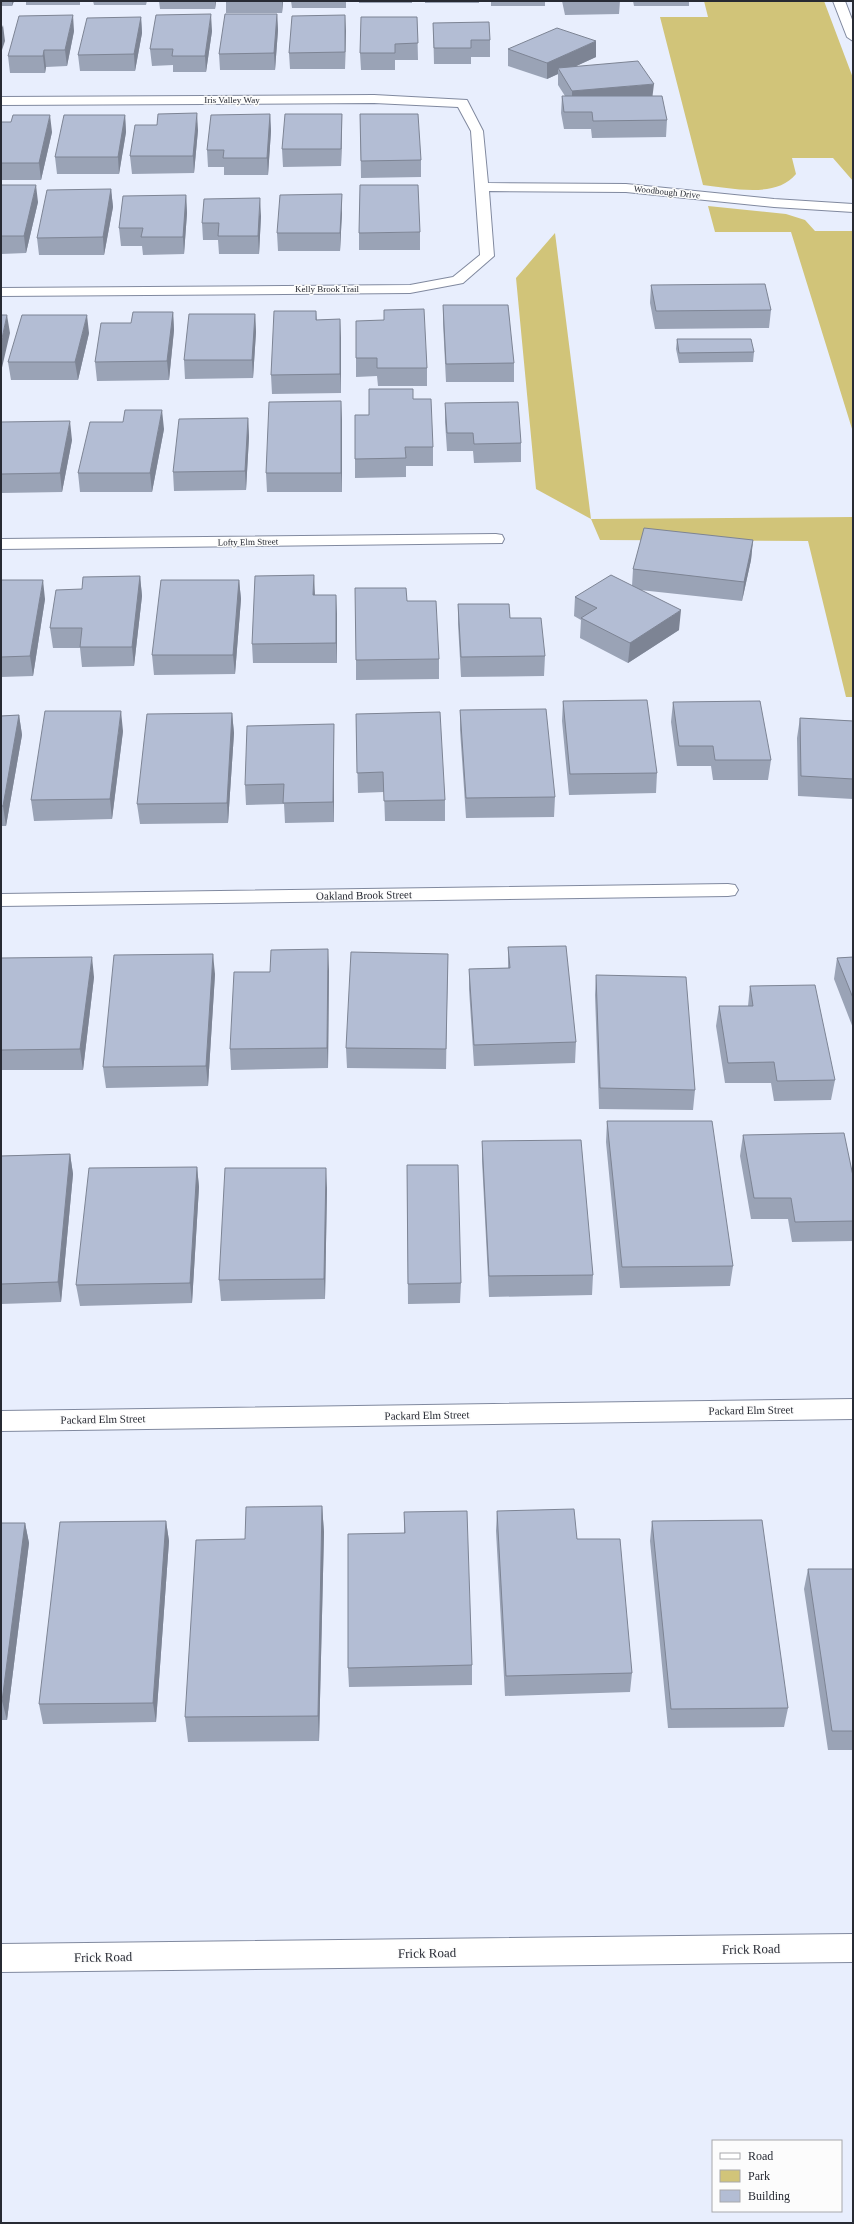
<svg xmlns="http://www.w3.org/2000/svg" width="854" height="2224" viewBox="0 0 854 2224" font-family="'Times New Roman',serif">
<rect width="100%" height="100%" fill="#e8eefd"/>
<!-- green -->
<path fill="#d1c479" d="M 704,1 L 824,1 L 853,78 L 853,181 L 833,158 L 792,158 L 796,174 C 776,199 731,188 703,185 L 660,17 L 708,17 Z
M 708,206 L 786,214 L 805,220 L 815,231 L 853,231 L 853,432 L 791,232 L 715,232 Z
M 555,233 L 591,519 L 853,517 L 853,697 L 846,697 L 808,541 L 600,540 L 591,519 L 536,489 L 516,278 Z"/>
<g fill="none" stroke-linecap="round" stroke-linejoin="round">
<defs>
<path id="minor" d="M 374,95 L 467,100 L 483,131 L 488,183 L 626,184 L 774,199 L 853,204 L 853,212 L 774,207 L 626,192 L 489,191 L 494,256 L 463,283 L 458,284 L 410,293 L 1,296 L 1,288 L 410,285 L 453,277 L 480,255 L 471,131 L 458,107 L 374,103 L 1,105 L 1,97 Z
M 496,534 L 502,535 L 504,539 L 502,543 L 1,549 L 1,539 Z
M 728,884 L 735,885 L 738,890 L 735,895 L 728,896 L 1,906 L 1,894 Z
M 853,1399 L 853,1419 L 1,1431 L 1,1411 Z"/>
<path id="tertiary" d="M 833,1 L 845,1 L 853,22 L 853,41 L 847,37 Z
M 853,1934 L 853,1962 L 1,1972 L 1,1944 Z"/>
</defs>
<!-- minor casing -->
<use href="#minor" stroke="#80899f" stroke-width="2"/>
<!-- tertiary casing -->
<use href="#tertiary" stroke="#80899f" stroke-width="2"/>
<!-- minor -->
<use href="#minor" fill="#fff" fill-rule="evenodd"/>
<!-- tertiary -->
<use href="#tertiary" fill="#fff" fill-rule="evenodd"/>
</g>
<!-- wall -->
<path fill="#9aa3b6" d="M 1,1 L 14,1 L 12,6 L 1,6 Z
M 26,1 L 80,1 L 80,5 L 26,5 Z
M 93,1 L 147,1 L 146,5 L 94,5 Z
M 159,1 L 216,1 L 215,9 L 160,9 Z
M 226,1 L 283,1 L 282,13 L 226,13 Z
M 291,1 L 346,1 L 346,8 L 292,8 Z
M 359,1 L 412,1 L 412,3 L 359,3 Z
M 425,1 L 479,1 L 479,3 L 425,3 Z
M 491,1 L 545,1 L 545,6 L 491,6 Z
M 562,1 L 620,1 L 619,14 L 565,15 Z
M 633,1 L 689,1 L 689,6 L 634,6 Z
M 277,14 L 278,30 L 275,70 L 220,70 L 219,54 Z
M 345,15 L 345,69 L 290,69 L 289,53 Z
M 141,17 L 142,33 L 135,71 L 80,71 L 78,55 Z
M 417,17 L 418,60 L 395,60 L 395,70 L 361,70 L 360,53 Z
M 433,23 L 490,40 L 490,57 L 471,57 L 471,64 L 434,64 Z
M 74,31 L 67,66 L 46,67 L 45,73 L 10,73 L 8,56 Z
M 212,31 L 206,72 L 173,72 L 173,65 L 152,66 L 150,49 Z
M 508,49 L 596,57 L 574,67 L 653,96 L 667,120 L 666,137 L 592,138 L 591,129 L 564,129 L 561,113 L 562,96 L 565,96 L 558,85 L 558,74 L 547,79 L 508,66 Z
M 270,114 L 271,131 L 268,175 L 224,175 L 224,167 L 208,167 L 207,150 Z
M 342,114 L 342,131 L 341,166 L 283,167 L 282,149 Z
M 360,114 L 421,160 L 421,177 L 361,178 Z
M 125,115 L 126,132 L 119,174 L 57,174 L 55,157 Z
M 1,122 L 52,132 L 41,180 L 1,180 Z
M 157,125 L 198,130 L 194,173 L 132,174 L 130,156 Z
M 1,185 L 38,202 L 26,253 L 1,254 Z
M 111,189 L 113,207 L 104,255 L 39,255 L 37,238 Z
M 186,195 L 187,213 L 184,254 L 143,255 L 142,246 L 121,246 L 119,228 Z
M 342,212 L 340,251 L 278,251 L 277,233 Z
M 261,216 L 259,254 L 219,254 L 218,240 L 203,240 L 202,223 Z
M 420,232 L 420,250 L 359,250 L 359,233 Z
M 651,285 L 771,310 L 769,328 L 655,329 L 650,303 Z
M 443,305 L 514,363 L 514,382 L 446,382 L 443,323 Z
M 316,311 L 317,320 L 340,319 L 341,393 L 272,394 L 271,375 Z
M 173,312 L 174,330 L 169,380 L 97,381 L 95,362 L 131,323 Z
M 255,314 L 256,332 L 253,378 L 185,379 L 184,360 Z
M 356,321 L 427,368 L 427,386 L 378,386 L 377,376 L 356,377 Z
M 89,333 L 78,380 L 11,380 L 8,362 Z
M 677,339 L 754,352 L 753,362 L 679,363 L 676,349 Z
M 413,399 L 433,447 L 433,466 L 406,466 L 406,477 L 355,478 L 355,459 L 369,415 Z
M 341,401 L 342,492 L 267,492 L 266,473 Z
M 445,403 L 521,443 L 521,462 L 474,463 L 473,451 L 447,451 L 445,422 Z
M 248,418 L 249,437 L 246,490 L 174,491 L 173,472 Z
M 1,422 L 72,440 L 62,492 L 1,493 Z
M 164,429 L 152,492 L 80,492 L 78,473 Z
M 753,540 L 751,560 L 742,601 L 640,590 L 679,630 L 628,663 L 580,638 L 581,620 L 574,616 L 575,597 L 632,586 L 633,569 Z
M 140,576 L 142,596 L 134,666 L 82,667 L 80,648 L 53,648 L 50,628 L 82,589 Z
M 1,580 L 45,599 L 33,676 L 1,677 Z
M 239,580 L 241,599 L 235,674 L 154,675 L 152,655 Z
M 315,595 L 337,614 L 337,663 L 253,663 L 252,644 Z
M 458,604 L 510,618 L 545,656 L 544,676 L 461,677 L 458,624 Z
M 439,659 L 439,679 L 356,680 L 356,660 Z
M 563,701 L 657,773 L 656,793 L 569,795 L 562,721 Z
M 673,702 L 771,760 L 768,780 L 713,780 L 711,766 L 677,766 L 671,722 Z
M 460,710 L 555,797 L 554,817 L 466,818 L 460,730 Z
M 232,713 L 234,733 L 228,823 L 140,824 L 137,804 Z
M 356,714 L 445,800 L 445,821 L 385,821 L 384,792 L 358,793 Z
M 19,715 L 22,735 L 6,826 L 1,826 L 1,716 Z
M 800,718 L 853,721 L 853,799 L 798,796 L 797,738 Z
M 334,724 L 334,822 L 285,823 L 284,804 L 246,805 L 245,785 Z
M 123,731 L 112,819 L 34,821 L 31,800 Z
M 508,947 L 576,1042 L 575,1063 L 474,1066 L 469,989 L 469,969 L 508,968 Z
M 448,954 L 446,1069 L 347,1068 L 346,1048 Z
M 853,957 L 853,1028 L 834,979 L 837,958 Z
M 1,958 L 94,977 L 83,1070 L 1,1070 Z
M 329,970 L 328,1068 L 231,1070 L 230,1049 L 270,972 Z
M 215,974 L 208,1086 L 106,1088 L 103,1067 Z
M 596,975 L 695,1090 L 693,1110 L 599,1109 L 595,995 Z
M 750,986 L 835,1080 L 831,1100 L 774,1101 L 771,1083 L 725,1083 L 716,1026 L 719,1006 L 748,1006 Z
M 607,1121 L 733,1266 L 730,1286 L 620,1288 L 606,1142 Z
M 743,1135 L 853,1176 L 853,1241 L 792,1242 L 788,1219 L 751,1219 L 740,1156 Z
M 482,1141 L 593,1275 L 592,1295 L 489,1297 L 482,1161 Z
M 70,1154 L 73,1174 L 61,1302 L 1,1304 L 1,1156 Z
M 407,1165 L 461,1283 L 460,1303 L 408,1304 Z
M 197,1167 L 199,1187 L 192,1303 L 80,1306 L 76,1285 Z
M 327,1188 L 325,1299 L 221,1301 L 219,1280 Z
M 322,1506 L 324,1532 L 319,1741 L 188,1742 L 185,1717 L 245,1539 Z
M 497,1511 L 632,1673 L 630,1692 L 505,1696 L 496,1531 Z
M 404,1512 L 472,1665 L 472,1685 L 349,1687 L 348,1668 L 404,1533 Z
M 166,1521 L 169,1541 L 156,1722 L 43,1724 L 39,1704 Z
M 652,1521 L 788,1708 L 784,1727 L 668,1728 L 650,1541 Z
M 1,1523 L 25,1523 L 29,1543 L 7,1720 L 1,1720 Z
M 808,1569 L 853,1569 L 853,1750 L 828,1750 L 804,1589 Z"/>
<!-- shaded-wall -->
<path fill="#7d8494" d="M 12,1 L 14,1 L 12,6 Z
M 215,1 L 216,1 L 215,9 Z
M 282,1 L 283,1 L 282,13 Z
M 211,14 L 212,31 L 206,72 L 205,56 Z
M 277,14 L 278,30 L 275,70 L 274,53 Z
M 73,15 L 74,31 L 67,66 L 65,50 Z
M 345,15 L 346,31 L 345,69 Z
M 141,17 L 142,33 L 135,71 L 134,54 Z
M 3,25 L 5,41 L 1,53 L 1,30 Z
M 596,41 L 596,57 L 561,73 L 558,68 L 558,74 L 547,79 L 547,63 Z
M 44,50 L 46,67 L 45,73 L 43,56 Z
M 654,84 L 652,100 L 572,108 L 572,91 Z
M 197,113 L 198,130 L 194,173 L 193,156 Z
M 270,114 L 271,131 L 268,175 L 267,158 Z
M 342,114 L 342,131 L 341,166 L 341,149 Z
M 50,115 L 52,132 L 41,180 L 39,163 Z
M 125,115 L 126,132 L 119,174 L 118,157 Z
M 36,185 L 38,202 L 26,253 L 24,236 Z
M 111,189 L 113,207 L 104,255 L 103,237 Z
M 342,194 L 342,212 L 340,251 L 340,233 Z
M 186,195 L 187,213 L 184,254 L 183,237 Z
M 260,198 L 261,216 L 259,254 L 258,236 Z
M 173,312 L 174,330 L 169,380 L 167,361 Z
M 255,314 L 256,332 L 253,378 L 252,360 Z
M 7,315 L 10,333 L 1,372 L 1,343 Z
M 87,315 L 89,333 L 78,380 L 75,362 Z
M 340,319 L 341,338 L 341,393 L 340,374 Z
M 341,401 L 342,420 L 342,492 L 341,473 Z
M 162,410 L 164,429 L 152,492 L 150,473 Z
M 248,418 L 249,437 L 246,490 L 245,471 Z
M 70,421 L 72,440 L 62,492 L 60,473 Z
M 753,540 L 751,560 L 742,601 L 744,582 Z
M 314,575 L 315,595 L 313,595 Z
M 140,576 L 142,596 L 134,666 L 132,647 Z
M 43,580 L 45,599 L 33,676 L 30,656 Z
M 239,580 L 241,599 L 235,674 L 233,655 Z
M 336,595 L 337,614 L 337,663 L 336,643 Z
M 681,610 L 679,630 L 628,663 L 630,643 Z
M 121,711 L 123,731 L 112,819 L 110,799 Z
M 232,713 L 234,733 L 228,823 L 227,803 Z
M 19,715 L 22,735 L 6,826 L 3,806 Z
M 334,724 L 334,822 L 333,802 Z
M 328,949 L 329,970 L 328,1068 L 327,1048 Z
M 213,954 L 215,974 L 208,1086 L 206,1066 Z
M 92,957 L 94,977 L 83,1070 L 80,1049 Z
M 70,1154 L 73,1174 L 61,1302 L 58,1282 Z
M 197,1167 L 199,1187 L 192,1303 L 190,1283 Z
M 326,1168 L 327,1188 L 325,1299 L 324,1279 Z
M 322,1506 L 324,1532 L 319,1741 L 318,1716 Z
M 166,1521 L 169,1541 L 156,1722 L 153,1703 Z
M 25,1523 L 29,1543 L 7,1720 L 2,1701 Z"/>
<!-- building -->
<path fill="#b3bdd4" stroke="#7d8494" d="M 211,14 L 205,56 L 172,56 L 173,49 L 150,49 L 156,15 Z
M 225,14 L 277,14 L 274,53 L 219,54 Z
M 73,15 L 65,50 L 44,50 L 43,56 L 8,56 L 19,16 Z
M 345,15 L 345,52 L 289,53 L 292,16 Z
M 141,17 L 134,54 L 78,55 L 87,18 Z
M 361,17 L 417,17 L 418,43 L 395,44 L 395,53 L 360,53 Z
M 489,22 L 490,40 L 471,40 L 471,48 L 434,48 L 433,23 Z
M 557,28 L 596,41 L 547,63 L 508,49 Z
M 638,61 L 654,84 L 572,91 L 558,68 Z
M 562,96 L 662,96 L 667,120 L 593,121 L 592,112 L 564,112 Z
M 197,113 L 193,156 L 130,156 L 135,125 L 157,125 L 158,114 Z
M 270,114 L 267,158 L 223,158 L 224,150 L 207,150 L 211,115 Z
M 285,114 L 342,114 L 341,149 L 282,149 Z
M 360,114 L 418,114 L 421,160 L 361,161 Z
M 13,115 L 50,115 L 39,163 L 1,163 L 1,122 L 11,122 Z
M 64,115 L 125,115 L 118,157 L 55,157 Z
M 1,185 L 36,185 L 24,236 L 1,236 Z
M 360,185 L 418,185 L 420,232 L 359,233 Z
M 111,189 L 103,237 L 37,238 L 47,190 Z
M 342,194 L 340,233 L 277,233 L 280,195 Z
M 186,195 L 183,237 L 141,237 L 143,228 L 119,228 L 123,196 Z
M 260,198 L 258,236 L 218,236 L 219,223 L 202,223 L 204,199 Z
M 765,284 L 771,310 L 656,311 L 651,285 Z
M 443,305 L 508,305 L 514,363 L 446,364 Z
M 424,309 L 427,368 L 377,368 L 377,358 L 356,358 L 356,321 L 384,320 L 384,310 Z
M 274,311 L 316,311 L 316,320 L 340,319 L 340,374 L 271,375 Z
M 133,312 L 173,312 L 167,361 L 95,362 L 101,323 L 131,323 Z
M 189,314 L 255,314 L 252,360 L 184,360 Z
M 1,315 L 7,315 L 1,343 Z
M 22,315 L 87,315 L 75,362 L 8,362 Z
M 677,339 L 751,339 L 754,352 L 679,353 Z
M 369,389 L 413,389 L 413,399 L 431,399 L 433,447 L 405,447 L 406,458 L 355,459 L 355,415 L 369,415 Z
M 341,401 L 341,473 L 266,473 L 269,402 Z
M 518,402 L 521,443 L 474,444 L 473,433 L 447,433 L 445,403 Z
M 125,410 L 162,410 L 150,473 L 78,473 L 90,422 L 123,422 Z
M 248,418 L 245,471 L 173,472 L 179,419 Z
M 70,421 L 60,473 L 1,474 L 1,422 Z
M 644,528 L 753,540 L 744,582 L 633,569 Z
M 314,575 L 313,595 L 336,595 L 336,643 L 252,644 L 255,576 Z
M 611,575 L 681,610 L 630,643 L 581,618 L 597,608 L 575,597 Z
M 140,576 L 132,647 L 80,647 L 82,628 L 50,628 L 56,590 L 82,589 L 83,577 Z
M 1,580 L 43,580 L 30,656 L 1,657 Z
M 161,580 L 239,580 L 233,655 L 152,655 Z
M 355,588 L 406,588 L 407,601 L 436,601 L 439,659 L 356,660 Z
M 458,604 L 509,604 L 510,618 L 541,618 L 545,656 L 461,657 Z
M 647,700 L 657,773 L 570,774 L 563,701 Z
M 760,701 L 771,760 L 715,760 L 713,746 L 679,746 L 673,702 Z
M 546,709 L 555,797 L 466,798 L 460,710 Z
M 45,711 L 121,711 L 110,799 L 31,800 Z
M 440,712 L 445,800 L 384,801 L 383,772 L 357,773 L 356,714 Z
M 232,713 L 227,803 L 137,804 L 147,714 Z
M 19,715 L 3,806 L 1,806 L 1,716 Z
M 800,718 L 853,721 L 853,779 L 801,776 Z
M 334,724 L 333,802 L 283,803 L 284,784 L 245,785 L 247,726 Z
M 566,946 L 576,1042 L 474,1045 L 469,969 L 510,968 L 508,947 Z
M 328,949 L 327,1048 L 230,1049 L 234,972 L 270,972 L 271,950 Z
M 351,952 L 448,954 L 446,1049 L 346,1048 Z
M 213,954 L 206,1066 L 103,1067 L 114,955 Z
M 92,957 L 80,1049 L 1,1050 L 1,958 Z
M 853,957 L 853,998 L 837,958 Z
M 596,975 L 686,977 L 695,1090 L 600,1088 Z
M 815,985 L 835,1080 L 777,1081 L 774,1062 L 728,1063 L 719,1006 L 753,1006 L 750,986 Z
M 607,1121 L 712,1121 L 733,1266 L 622,1267 Z
M 844,1133 L 853,1176 L 853,1221 L 795,1222 L 791,1198 L 754,1198 L 743,1135 Z
M 581,1140 L 593,1275 L 489,1276 L 482,1141 Z
M 70,1154 L 58,1282 L 1,1284 L 1,1156 Z
M 407,1165 L 458,1165 L 461,1283 L 408,1284 Z
M 197,1167 L 190,1283 L 76,1285 L 89,1168 Z
M 225,1168 L 326,1168 L 324,1279 L 219,1280 Z
M 322,1506 L 318,1716 L 185,1717 L 196,1540 L 245,1539 L 246,1507 Z
M 574,1509 L 577,1539 L 620,1539 L 632,1673 L 506,1676 L 497,1511 Z
M 467,1511 L 472,1665 L 348,1668 L 348,1534 L 405,1533 L 404,1512 Z
M 762,1520 L 788,1708 L 671,1709 L 652,1521 Z
M 166,1521 L 153,1703 L 39,1704 L 60,1522 Z
M 1,1523 L 25,1523 L 2,1701 L 1,1701 Z
M 808,1569 L 853,1569 L 853,1731 L 832,1731 Z"/>
<g text-anchor="middle" dominant-baseline="central" stroke-width="3" stroke-linejoin="round" paint-order="stroke">
<!-- far-street labels -->
<g font-size="9" fill="#272a33" stroke="#fcfcfc">
<text x="232" y="100">Iris Valley Way</text>
<text transform="translate(667 192) rotate(6)">Woodbough Drive</text>
<text x="327" y="289">Kelly Brook Trail</text>
<text transform="translate(248 542) rotate(-1)">Lofty Elm Street</text>
</g>
<!-- street labels -->
<g font-size="11" fill="#272a33" stroke="#fcfcfc">
<text transform="translate(364 895) rotate(-1)">Oakland Brook Street</text>
<text transform="translate(751 1410) rotate(-1)">Packard Elm Street</text>
<text transform="translate(427 1415) rotate(-1)">Packard Elm Street</text>
<text transform="translate(103 1419) rotate(-1)">Packard Elm Street</text>
</g>
<!-- near-street labels -->
<g font-size="13" fill="#272a33" stroke="#fcfcfc">
<text transform="translate(751 1949) rotate(-1)">Frick Road</text>
<text transform="translate(427 1953) rotate(-1)">Frick Road</text>
<text transform="translate(103 1957) rotate(-1)">Frick Road</text>
</g>
</g>
<!-- border -->
<rect width="854" height="2224" fill="none" stroke="#272a33" stroke-width="4"/>
<!-- legend -->
<rect x="712" y="2140" width="130" height="72" fill="#fcfcfc" stroke="#a7a8ac"/>
<rect x="720" y="2153" width="20" height="6" fill="#ffffff" stroke="#a7a8ac"/>
<text x="748" y="2160" font-size="12" fill="#272a33">Road</text>
<rect x="720" y="2170" width="20" height="12" fill="#d1c479" stroke="#a7a8ac"/>
<text x="748" y="2180" font-size="12" fill="#272a33">Park</text>
<rect x="720" y="2190" width="20" height="12" fill="#b3bdd4" stroke="#a7a8ac"/>
<text x="748" y="2200" font-size="12" fill="#272a33">Building</text>
</svg>
